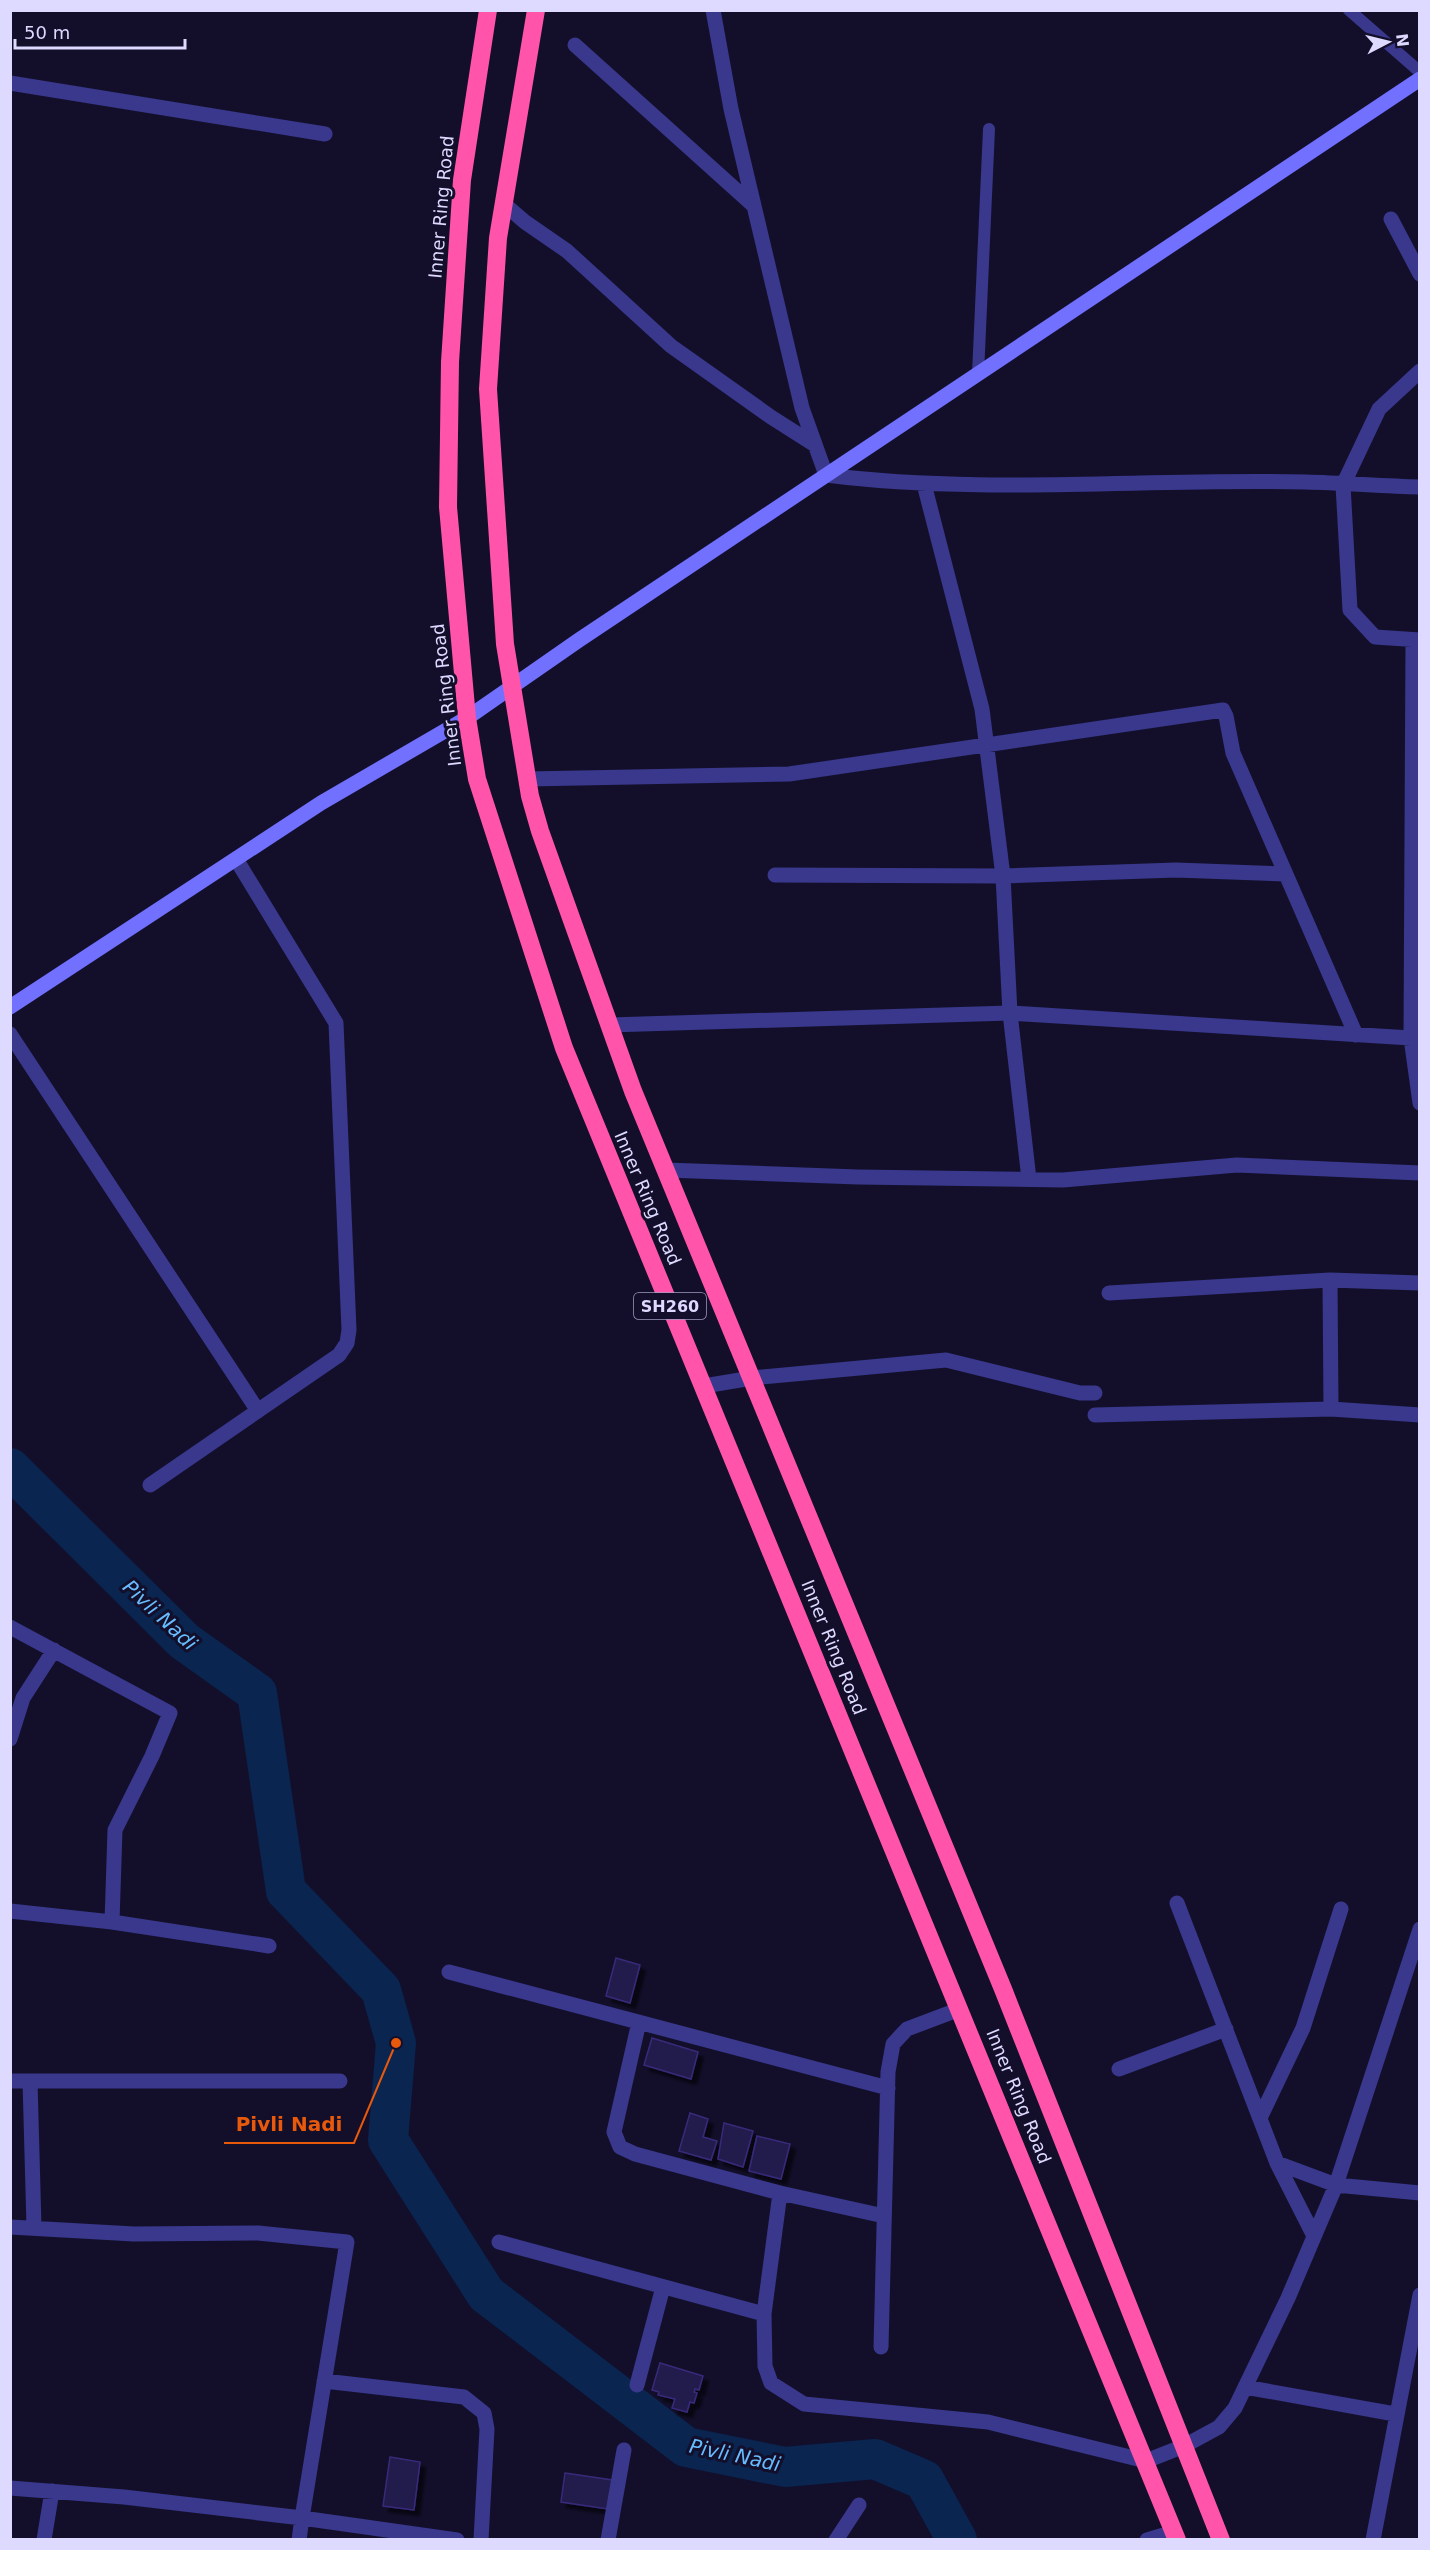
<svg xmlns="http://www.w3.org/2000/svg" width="1430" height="2550" viewBox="0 0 1430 2550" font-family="'DejaVu Sans',sans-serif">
<defs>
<filter id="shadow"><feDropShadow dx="5.5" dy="5.5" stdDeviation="1.5" flood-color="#0009"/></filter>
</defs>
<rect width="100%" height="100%" fill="#130f2b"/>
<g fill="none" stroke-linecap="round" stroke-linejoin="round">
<!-- river -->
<path stroke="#092550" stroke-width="40" d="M 10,1468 L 184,1641 L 257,1693 L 286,1891 L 381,1990 L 396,2043 L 388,2140 L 486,2294 L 686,2447 L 785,2467 L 875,2459 L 924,2480 L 957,2540"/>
</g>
<!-- building -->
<path fill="#231a4d" stroke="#392b7a" stroke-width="1.5" filter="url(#shadow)" d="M 616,1958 L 640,1965 L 630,2003 L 606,1996 Z
M 652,2038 L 698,2052 L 691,2079 L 644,2065 Z
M 690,2113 L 708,2119 L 703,2137 L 717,2141 L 711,2160 L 679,2151 Z
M 724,2123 L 753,2131 L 743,2167 L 718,2159 Z
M 757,2136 L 790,2144 L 781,2179 L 749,2171 Z
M 660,2363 L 703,2376 L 699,2390 L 695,2389 L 694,2392 L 697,2393 L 694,2403 L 690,2402 L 687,2412 L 672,2408 L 675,2399 L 658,2395 L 659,2392 L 652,2390 Z
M 390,2457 L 420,2462 L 414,2510 L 383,2506 Z
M 565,2473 L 612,2480 L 608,2509 L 561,2502 Z"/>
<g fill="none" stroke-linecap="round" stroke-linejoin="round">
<!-- lane -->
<path stroke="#39388d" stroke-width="12" d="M 1349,10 L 1420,72
M 978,374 L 989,129"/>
<!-- street -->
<path stroke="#39388d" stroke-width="15" d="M 713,10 L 731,109 L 802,408 L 826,475 C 985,495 1146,478 1306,482 C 1344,483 1382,486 1420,487
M 575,45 L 754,206
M 10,83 L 325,134
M 504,204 L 525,222 L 567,251 L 671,346 L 771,417 L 815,445
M 1391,219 L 1420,274
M 1420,371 L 1379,409 L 1343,485 L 1350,610 L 1375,637 L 1420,640
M 924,484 L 982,709 L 1003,876 L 1010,1013 L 1029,1179
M 1413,640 L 1411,1038 L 1420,1103
M 527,779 L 789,774 L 1223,710 L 1226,716 L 1233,753 L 1356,1035
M 775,875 L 1003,876 L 1176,870 L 1286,874
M 609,1025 L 1010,1013 L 1411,1038
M 10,1034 L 258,1411
M 666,1170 L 858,1177 L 1063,1180 L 1237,1165 L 1420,1173
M 1330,1280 L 1331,1409
M 1109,1293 L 1330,1280 L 1420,1283
M 704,1386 L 752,1378 L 946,1360 L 1080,1393 L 1095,1393
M 1095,1415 L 1331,1409 L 1420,1415
M 150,1485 L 339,1355 L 347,1343 L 349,1330 L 336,1023 L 236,859
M 10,1627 L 170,1713 L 152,1756 L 115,1830 L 112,1922
M 10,1739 L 23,1698 L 54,1650
M 1177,1903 L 1277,2163 L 1314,2236
M 10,1911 L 112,1922 L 269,1946
M 449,1972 L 888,2088
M 639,2022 L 614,2132 L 620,2147 L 635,2154 L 780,2193 L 764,2314 L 765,2366 L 771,2383 L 804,2404 L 988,2422 L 1146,2461 L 1184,2446 L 1219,2427 L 1235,2408 L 1288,2298 L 1336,2185 L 1420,2193
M 1119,2069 L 1226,2029
M 10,2081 L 340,2081
M 30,2081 L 34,2227
M 1260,2118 L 1303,2028 L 1341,1909
M 1277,2163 L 1336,2185 L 1420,1929
M 780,2193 L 884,2216
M 10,2227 L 134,2234 L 258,2233 L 347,2242 L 302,2518 L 124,2497 L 10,2488
M 499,2242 L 764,2314
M 881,2347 L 888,2072 L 893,2044 L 907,2029 L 960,2009
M 324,2381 L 464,2397 L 484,2413 L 487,2429 L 481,2540
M 637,2385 L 663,2287
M 1245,2387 L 1395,2414
M 44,2540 L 52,2491
M 299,2540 L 302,2518 L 457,2540
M 608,2540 L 624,2450
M 836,2540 L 859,2505
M 1147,2540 L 1174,2532
M 1373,2540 L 1420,2295"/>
<!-- secondary -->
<path stroke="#7170ff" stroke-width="15" d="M 10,1007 L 321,803 L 467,718 L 579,640 L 1420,79"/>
<!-- highway -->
<path stroke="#ff54aa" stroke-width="18" d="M 488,10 L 462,180 L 450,362 L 448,507 L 467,718 L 477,779 L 564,1048 L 1177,2540
M 536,10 L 498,238 L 488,389 L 505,644 L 530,796 L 540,831 L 633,1091 L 1003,1989 L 1221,2540"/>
</g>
<g text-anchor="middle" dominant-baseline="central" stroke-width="6" stroke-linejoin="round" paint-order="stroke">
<!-- shield labels -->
<rect fill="#130f2b" stroke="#a09cbf" stroke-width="1.5" x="634" y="1293" width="72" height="26" rx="4.5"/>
<g font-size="16" font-weight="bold" fill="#ddd9ff">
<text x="670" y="1306">SH260</text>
</g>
<!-- street labels -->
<g font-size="18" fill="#ddd9ff" stroke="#130f2b">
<text transform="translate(441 207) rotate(-85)">Inner Ring Road</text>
<text transform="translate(446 695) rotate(-97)">Inner Ring Road</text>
<text transform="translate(648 1198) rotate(67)">Inner Ring Road</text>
<text transform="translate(834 1647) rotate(68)">Inner Ring Road</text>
<text transform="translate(1019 2096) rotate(68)">Inner Ring Road</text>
</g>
<!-- water labels -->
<g font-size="20" font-style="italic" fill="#67bcff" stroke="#130f2b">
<text transform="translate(160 1615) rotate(43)">Pivli Nadi</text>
<text transform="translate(735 2455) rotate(12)">Pivli Nadi</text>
</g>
</g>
<!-- callouts -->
<path fill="none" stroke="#e8590c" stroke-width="2" d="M396 2043L354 2143H224"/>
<circle fill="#e8590c" stroke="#130f2b" stroke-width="2" cx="396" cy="2043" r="6"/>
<g font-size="20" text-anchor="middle" font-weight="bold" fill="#e8590c" stroke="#130f2b" stroke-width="6" stroke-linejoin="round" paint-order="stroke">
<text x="289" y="2131">Pivli Nadi</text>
</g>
<!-- border -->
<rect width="1430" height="2550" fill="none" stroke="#ddd9ff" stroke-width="24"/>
<!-- north arrow -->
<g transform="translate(1388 42) rotate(83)" stroke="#130f2b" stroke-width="4.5" paint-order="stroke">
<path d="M0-4.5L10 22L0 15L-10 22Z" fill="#ddd9ff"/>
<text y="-9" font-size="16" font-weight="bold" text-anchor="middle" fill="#ddd9ff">N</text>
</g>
<!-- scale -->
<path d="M15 39v9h170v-9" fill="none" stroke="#ddd9ff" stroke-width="3"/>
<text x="24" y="39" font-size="18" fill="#ddd9ff" stroke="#130f2b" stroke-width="4.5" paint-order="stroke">50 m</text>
</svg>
